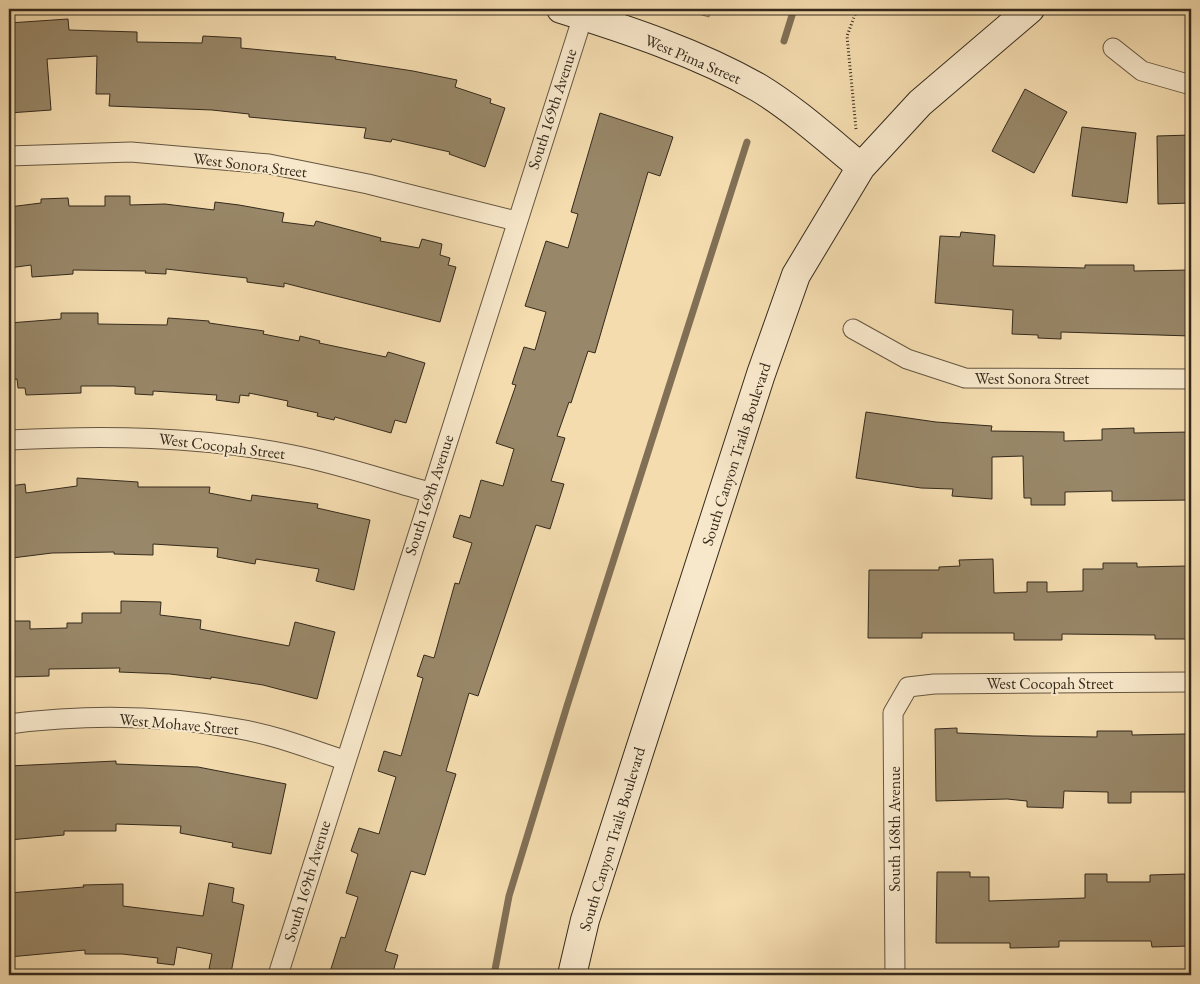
<svg xmlns="http://www.w3.org/2000/svg" width="1200" height="984" viewBox="0 0 1200 984" font-family="'EB Garamond',serif">
<rect width="100%" height="100%" fill="#f4dcaf"/>
<filter id="stains"><feTurbulence type="fractalNoise" baseFrequency=".004" numOctaves="4"/><feColorMatrix values="0 0 0 0 .2 0 0 0 0 .09 0 0 0 0 .02 0 0 0 .5 -.17"/></filter>
<radialGradient id="worn" r=".72"><stop offset=".6" stop-color="#630" stop-opacity="0"/><stop offset="1" stop-color="#630" stop-opacity=".3"/></radialGradient>
<!-- green -->
<path fill="#d4be96" stroke="#847459" d="M 682,9 L 711,9 L 709,17 Z"/>
<g fill="none" stroke-linecap="round" stroke-linejoin="round">
<!-- stream -->
<path stroke="#817056" stroke-width="7" d="M 784,41 L 794,9
M 494,975 L 509,896 L 567,706 L 747,142"/>
</g>
<!-- building -->
<path fill="#988768" stroke="#352a1c" d="M 68,19 L 69,30 L 137,32 L 137,42 L 202,43 L 203,36 L 241,38 L 241,48 L 336,57 L 335,59 L 413,71 L 457,80 L 455,87 L 491,99 L 490,103 L 505,108 L 485,167 L 449,154 L 450,152 L 392,139 L 391,142 L 364,138 L 366,128 L 249,117 L 249,114 L 212,110 L 109,106 L 110,94 L 96,94 L 97,56 L 47,59 L 51,110 L 9,113 L 9,23 Z
M 1025,89 L 1067,112 L 1034,173 L 992,151 Z
M 600,113 L 673,137 L 660,176 L 648,172 L 595,353 L 588,351 L 571,403 L 569,402 L 557,436 L 565,438 L 551,481 L 564,484 L 550,529 L 536,525 L 478,696 L 469,693 L 446,771 L 456,774 L 425,875 L 411,871 L 385,951 L 398,955 L 392,975 L 329,975 L 341,937 L 345,938 L 358,897 L 346,893 L 358,854 L 351,851 L 359,828 L 379,834 L 396,777 L 378,771 L 384,751 L 401,756 L 423,678 L 417,676 L 424,655 L 434,658 L 455,583 L 459,584 L 472,543 L 453,537 L 460,515 L 470,518 L 481,480 L 503,486 L 514,449 L 496,443 L 516,385 L 512,384 L 524,347 L 535,350 L 546,312 L 525,306 L 546,241 L 568,248 L 578,214 L 571,212 Z
M 1082,127 L 1136,133 L 1127,203 L 1072,196 Z
M 1191,135 L 1191,203 L 1158,204 L 1157,136 Z
M 105,196 L 130,196 L 130,205 L 165,204 L 214,210 L 215,202 L 239,205 L 284,213 L 282,222 L 314,226 L 316,221 L 381,238 L 380,241 L 419,248 L 422,239 L 442,244 L 440,255 L 450,258 L 448,265 L 456,267 L 440,322 L 284,283 L 284,287 L 247,282 L 247,278 L 166,269 L 166,274 L 145,273 L 146,271 L 73,270 L 73,274 L 32,277 L 31,265 L 9,268 L 9,207 L 41,203 L 41,199 L 68,198 L 69,206 L 105,206 Z
M 961,232 L 995,235 L 993,266 L 1085,268 L 1085,265 L 1134,265 L 1134,271 L 1191,270 L 1191,336 L 1061,332 L 1061,339 L 1038,338 L 1038,335 L 1012,334 L 1013,310 L 935,303 L 940,236 L 960,237 Z
M 61,313 L 98,313 L 98,324 L 167,325 L 168,318 L 209,321 L 209,323 L 264,331 L 263,334 L 299,341 L 300,336 L 320,341 L 319,343 L 386,357 L 388,352 L 425,363 L 406,423 L 395,420 L 391,433 L 335,417 L 334,420 L 317,416 L 318,413 L 287,406 L 288,401 L 249,393 L 249,396 L 240,395 L 239,403 L 216,400 L 217,395 L 153,391 L 153,395 L 135,394 L 135,387 L 114,386 L 81,386 L 81,393 L 26,395 L 25,388 L 18,388 L 17,379 L 10,380 L 9,323 L 61,319 Z
M 866,412 L 936,422 L 992,426 L 991,431 L 1064,432 L 1064,441 L 1102,440 L 1102,429 L 1134,428 L 1134,433 L 1191,432 L 1191,500 L 1112,501 L 1112,491 L 1065,492 L 1065,505 L 1031,505 L 1031,498 L 1024,498 L 1023,456 L 992,457 L 992,499 L 952,496 L 953,489 L 921,488 L 856,478 Z
M 77,478 L 138,482 L 138,487 L 210,487 L 209,493 L 251,501 L 252,495 L 318,504 L 317,508 L 370,520 L 354,590 L 316,581 L 319,569 L 256,559 L 255,564 L 217,557 L 218,548 L 153,544 L 153,555 L 114,554 L 114,552 L 52,553 L 12,558 L 9,531 L 9,486 L 25,484 L 26,493 L 77,486 Z
M 993,559 L 994,593 L 1027,592 L 1027,582 L 1047,582 L 1047,592 L 1083,591 L 1083,569 L 1103,569 L 1103,563 L 1137,563 L 1137,567 L 1188,566 L 1188,573 L 1191,572 L 1191,639 L 1155,639 L 1155,635 L 1062,634 L 1062,640 L 1014,640 L 1014,633 L 922,633 L 922,638 L 868,638 L 869,570 L 939,570 L 939,567 L 960,566 L 959,560 Z
M 121,601 L 161,602 L 160,615 L 201,620 L 200,629 L 289,646 L 295,622 L 335,632 L 317,699 L 263,685 L 211,677 L 211,679 L 170,674 L 119,672 L 120,668 L 49,669 L 49,676 L 11,677 L 10,621 L 30,621 L 30,629 L 67,628 L 67,623 L 82,623 L 82,613 L 121,613 Z
M 957,728 L 957,733 L 1033,736 L 1097,737 L 1097,731 L 1132,731 L 1132,735 L 1186,734 L 1187,747 L 1191,747 L 1191,792 L 1131,792 L 1131,803 L 1108,803 L 1108,792 L 1064,791 L 1063,808 L 1027,807 L 1027,801 L 1007,799 L 936,801 L 935,729 Z
M 116,761 L 116,764 L 198,767 L 286,784 L 271,854 L 232,847 L 233,843 L 180,833 L 181,826 L 116,824 L 116,831 L 64,831 L 64,835 L 9,840 L 9,766 Z
M 937,872 L 970,872 L 970,877 L 989,877 L 989,901 L 1085,898 L 1085,874 L 1107,874 L 1107,882 L 1150,882 L 1150,875 L 1185,874 L 1185,880 L 1191,880 L 1191,946 L 1152,947 L 1151,941 L 1059,941 L 1059,947 L 1010,948 L 1010,943 L 936,943 Z
M 209,883 L 234,888 L 232,902 L 244,905 L 231,973 L 209,969 L 212,954 L 177,947 L 174,965 L 157,963 L 158,958 L 122,954 L 85,954 L 85,950 L 9,957 L 9,893 L 84,887 L 83,885 L 123,884 L 123,906 L 203,916 Z"/>
<g fill="none" stroke-linecap="round" stroke-linejoin="round">
<defs>
<path id="street" d="M 1113,48 L 1142,71 L 1191,85
M 9,156 L 131,152 L 269,164 L 368,184 L 516,221
M 853,329 L 907,359 L 965,378 L 1191,379
M 9,440 C 104,435 199,436 293,455 C 339,464 385,480 429,492
M 9,724 C 85,714 164,715 239,729 C 275,735 310,749 344,760
M 278,975 L 583,16
M 895,975 L 893,713 L 908,687 L 934,684 L 1191,682"/>
<path id="secondary" d="M 561,9 C 628,30 698,53 759,88 C 795,110 828,140 861,167
M 572,975 L 585,920 L 761,374 L 796,275 L 861,167 L 920,103 L 1030,9"/>
</defs>
<!-- street casing -->
<use href="#street" stroke="#655641" stroke-width="21"/>
<!-- secondary casing -->
<use href="#secondary" stroke="#352a1c" stroke-width="30"/>
<!-- path -->
<path stroke="#352a1c" stroke-width="3" stroke-dasharray="1 2.5" stroke-linecap="butt" d="M 856,129 L 847,36 L 857,9"/>
<!-- street -->
<use href="#street" stroke="#f8e8cb" stroke-width="19"/>
<!-- secondary -->
<use href="#secondary" stroke="#f8e8cb" stroke-width="28"/>
</g>
<g text-anchor="middle" dominant-baseline="central" stroke-width="4" stroke-linejoin="round" paint-order="stroke">
<!-- street labels -->
<g font-size="16" fill="#352a1c" stroke="#f8e8cb">
<text transform="translate(693 59) rotate(23)">West Pima Street</text>
<text transform="translate(552 109) rotate(-72)">South 169th Avenue</text>
<text transform="translate(250 165) rotate(7)">West Sonora Street</text>
<text x="1032" y="378">West Sonora Street</text>
<text transform="translate(222 446) rotate(7)">West Cocopah Street</text>
<text transform="translate(736 454) rotate(-72)">South Canyon Trails Boulevard</text>
<text transform="translate(429 495) rotate(-72)">South 169th Avenue</text>
<text x="1050" y="683">West Cocopah Street</text>
<text transform="translate(179 724) rotate(5)">West Mohave Street</text>
<text transform="translate(894 829) rotate(-90)">South 168th Avenue</text>
<text transform="translate(612 839) rotate(-73)">South Canyon Trails Boulevard</text>
<text transform="translate(307 881) rotate(-73)">South 169th Avenue</text>
</g>
</g>
<!-- margin -->
<rect width="1200" height="984" fill="none" stroke="#f4dcaf" stroke-width="30"/>
<rect x="10" y="10" width="1180" height="964" fill="none" stroke="#352a1c" stroke-width="2.5"/>
<rect x="15" y="15" width="1170" height="954" fill="none" stroke="#352a1c"/>
<rect width="100%" height="100%" filter="url(#stains)"/>
<rect width="100%" height="100%" fill="url(#worn)"/>
</svg>
